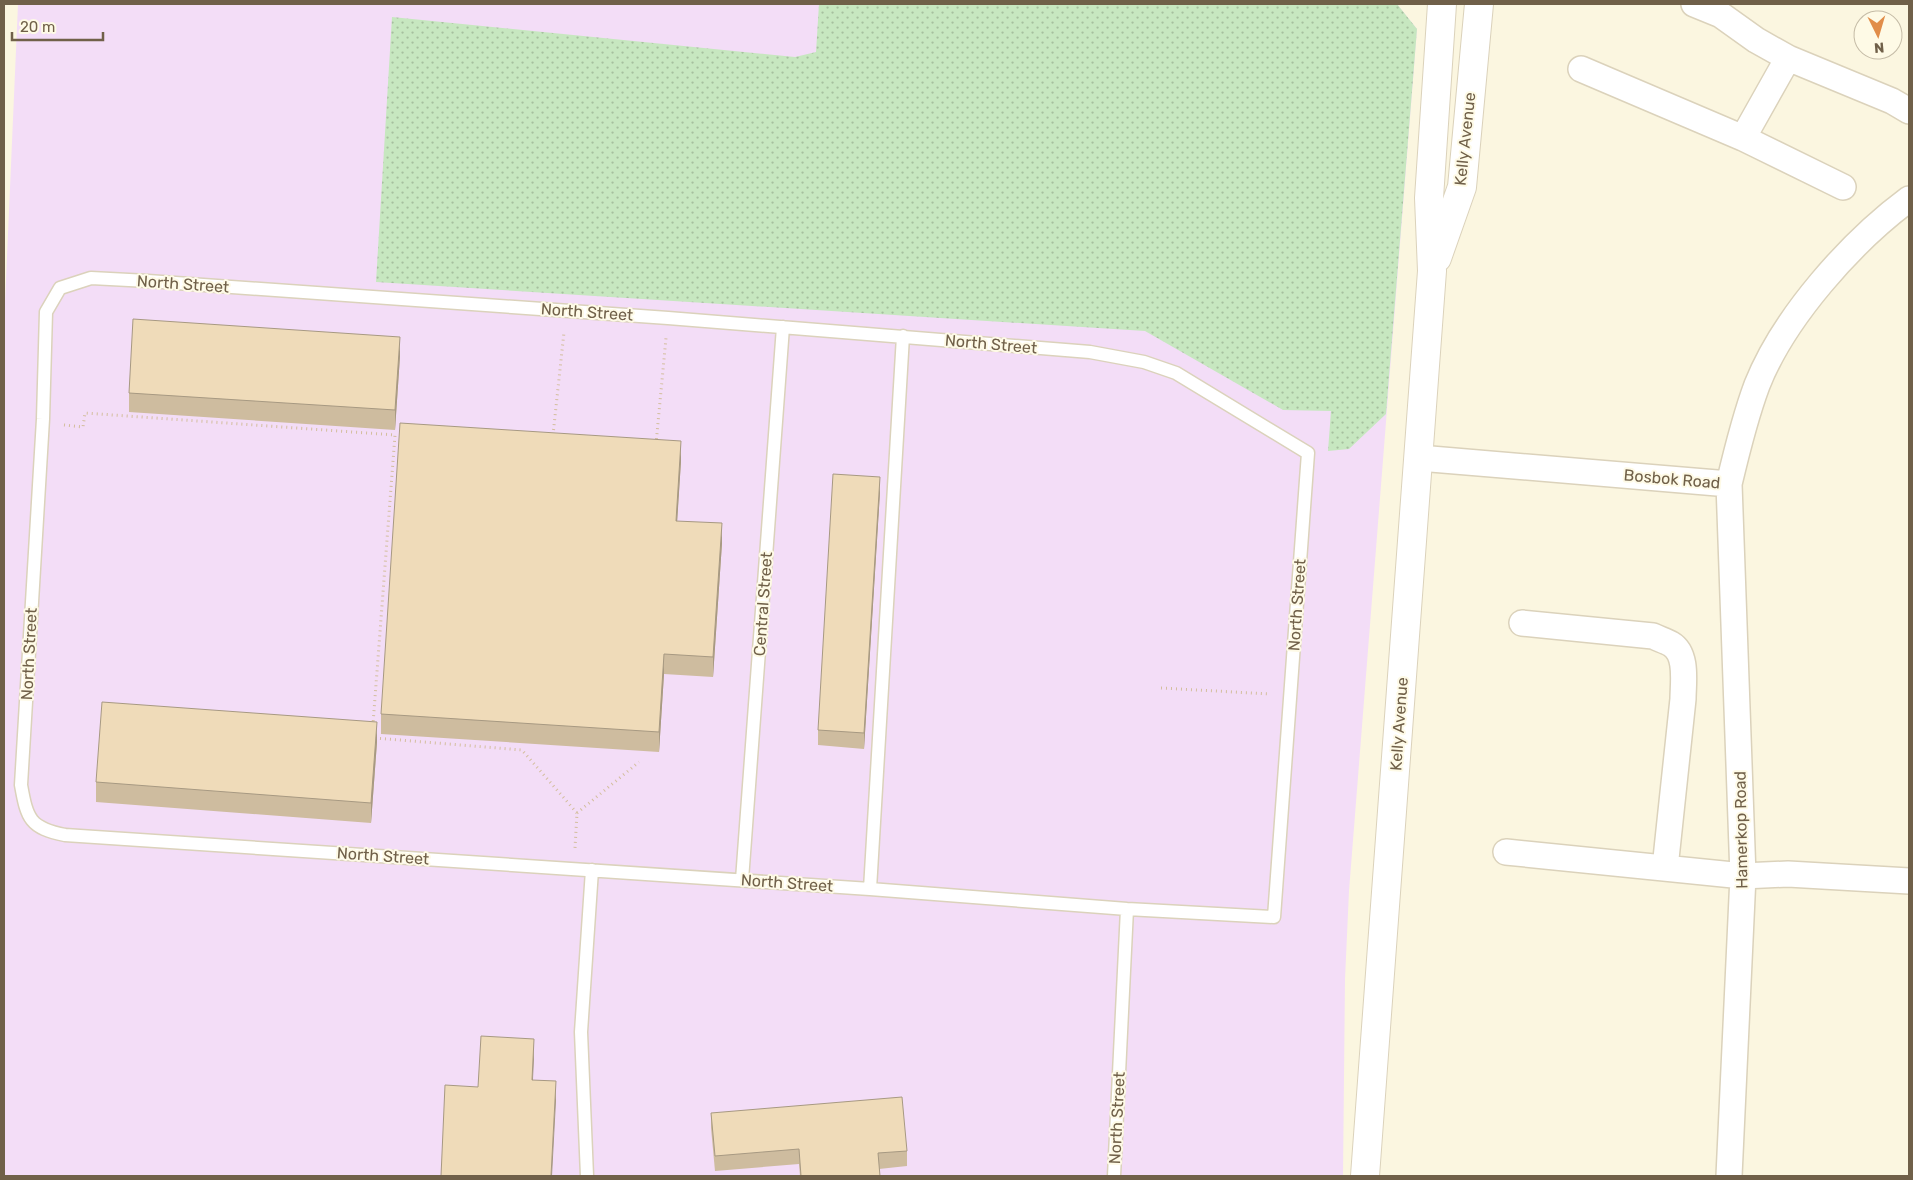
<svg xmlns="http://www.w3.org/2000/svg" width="1913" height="1180" viewBox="0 0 1913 1180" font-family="Rubik,sans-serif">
<defs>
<pattern id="park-dots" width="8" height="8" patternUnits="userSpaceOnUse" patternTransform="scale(1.25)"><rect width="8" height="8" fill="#c7e7c0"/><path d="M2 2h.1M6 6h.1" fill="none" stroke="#a6bf9e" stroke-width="1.8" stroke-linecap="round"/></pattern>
</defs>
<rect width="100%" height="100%" fill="#fbf6e0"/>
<!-- education -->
<path fill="#f3ddf7" d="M 18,4 L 1397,4 L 1417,29 L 1349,891 L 1345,979 L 1343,1176 L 4,1176 L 4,326 Z"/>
<!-- park -->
<path fill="url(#park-dots)" d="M 819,4 L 1397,4 L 1417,29 L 1386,414 L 1349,449 L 1328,451 L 1331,411 L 1283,410 L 1145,331 L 376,282 L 392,17 L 795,57 L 816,52 Z"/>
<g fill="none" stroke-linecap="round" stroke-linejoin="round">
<defs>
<path id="service" d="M 91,278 L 148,281 L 668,318 L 1090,352 L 1144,362 L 1176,373 L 1308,453 L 1274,917 L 1127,909 L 870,889 L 65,835 C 30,828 27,819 21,785 L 43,419 L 46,312 L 60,288 Z
M 742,880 L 783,327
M 870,889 L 903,336
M 587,1176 L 581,1032 L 592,870
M 1114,1176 L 1127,909"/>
<path id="minor" d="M 1694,4 L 1721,15 L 1756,40 L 1788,58 L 1892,101 L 1909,111
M 1581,69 L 1743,138 L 1788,58
M 1743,138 L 1843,187
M 1419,458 L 1729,484
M 1522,623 L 1653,636 C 1659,639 1666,641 1671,644 C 1688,654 1683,683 1683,699 L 1665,868
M 1506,852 L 1743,876 L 1788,874 L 1909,881
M 1729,1176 L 1743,876 L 1729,484 C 1737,450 1745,417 1757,385 C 1784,317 1851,242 1909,199"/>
<path id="tertiary" d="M 1437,258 L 1462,187 L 1479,4
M 1365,1176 L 1432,271 L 1429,198 L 1442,4"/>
</defs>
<!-- service casing -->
<use href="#service" stroke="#dbd2bb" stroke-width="15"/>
<!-- minor casing -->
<use href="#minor" stroke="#dbd2bb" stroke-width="28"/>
<!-- tertiary casing -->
<use href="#tertiary" stroke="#dbd2bb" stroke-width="30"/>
<!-- path -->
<path stroke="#d3be9d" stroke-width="3" stroke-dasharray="1 4" stroke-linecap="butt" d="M 64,425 L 83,427 L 85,413 L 395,435 L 373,724
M 553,435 L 564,332
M 656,444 L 666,338
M 1161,688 L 1270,694
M 375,738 L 522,750 L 577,813 L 575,848
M 577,813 L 639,762"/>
<!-- service -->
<use href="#service" stroke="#fff" stroke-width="12"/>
<!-- minor -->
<use href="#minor" stroke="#fff" stroke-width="25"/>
<!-- tertiary -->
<use href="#tertiary" stroke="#fff" stroke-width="28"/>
</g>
<!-- wall -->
<path fill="#cebc9f" d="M 400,356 L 395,430 L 129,412 L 129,393 Z
M 681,461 L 677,521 L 722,543 L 713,677 L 664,674 L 659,752 L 381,734 L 381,714 Z
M 880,492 L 864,749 L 818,745 L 818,730 Z
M 377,742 L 371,823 L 96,802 L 96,782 Z
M 711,1113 L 907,1151 L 907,1166 L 879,1169 L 880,1176 L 800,1176 L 799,1164 L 715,1171 L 711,1128 Z"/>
<!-- shaded-wall -->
<path fill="#a79982" d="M 400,337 L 400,356 L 395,430 L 395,410 Z
M 681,441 L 681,461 L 676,540 L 676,521 Z
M 880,477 L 880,492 L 864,749 L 864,733 Z
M 722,523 L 722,543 L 713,677 L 713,657 Z
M 664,654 L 664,674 L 659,752 L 659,732 Z
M 377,722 L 377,742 L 371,823 L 371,803 Z
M 534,1039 L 534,1058 L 532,1100 L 532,1080 Z
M 556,1081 L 556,1101 L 552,1176 L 551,1176 Z"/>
<!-- building -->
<path fill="#efdbb9" stroke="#a79982" d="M 133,319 L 400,337 L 395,410 L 129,393 Z
M 400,423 L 681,441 L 676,521 L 722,523 L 713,657 L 664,654 L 659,732 L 381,714 Z
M 833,474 L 880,477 L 864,733 L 818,730 Z
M 102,702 L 377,722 L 371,803 L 96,782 Z
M 481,1036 L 534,1039 L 532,1080 L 556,1081 L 551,1176 L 441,1176 L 445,1085 L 478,1087 Z
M 902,1097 L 907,1151 L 878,1153 L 880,1176 L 801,1176 L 799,1149 L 715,1156 L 711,1113 Z"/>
<g text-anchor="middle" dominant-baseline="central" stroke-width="4" stroke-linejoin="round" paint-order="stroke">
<!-- street labels -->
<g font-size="16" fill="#706049" stroke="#fefae6">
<text transform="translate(1465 139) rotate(-84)">Kelly Avenue</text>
<text transform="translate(183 284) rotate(4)">North Street</text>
<text transform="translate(587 312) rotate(4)">North Street</text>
<text transform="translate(991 344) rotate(5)">North Street</text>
<text transform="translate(1672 479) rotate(5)">Bosbok Road</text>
<text transform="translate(763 604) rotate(-86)">Central Street</text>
<text transform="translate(1297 605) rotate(-86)">North Street</text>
<text transform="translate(29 654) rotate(-87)">North Street</text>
<text transform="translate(1399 724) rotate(-86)">Kelly Avenue</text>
<text transform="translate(1741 830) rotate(-91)">Hamerkop Road</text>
<text transform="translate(383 856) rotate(4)">North Street</text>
<text transform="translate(787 883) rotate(4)">North Street</text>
<text transform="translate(1117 1118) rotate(-87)">North Street</text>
</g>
</g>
<!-- border -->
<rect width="1913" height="1180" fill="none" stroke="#706049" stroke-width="10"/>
<!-- north arrow -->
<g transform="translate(1878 35) rotate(175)"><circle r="24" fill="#fefae6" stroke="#c5bca7"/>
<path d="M0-4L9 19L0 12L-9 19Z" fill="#e18d49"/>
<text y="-8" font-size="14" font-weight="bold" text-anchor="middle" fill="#706049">N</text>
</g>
<!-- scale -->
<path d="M12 32v8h91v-8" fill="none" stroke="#706049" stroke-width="2.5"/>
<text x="20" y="32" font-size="15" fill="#706049" stroke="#fefae6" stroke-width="4" paint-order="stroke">20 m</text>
</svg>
